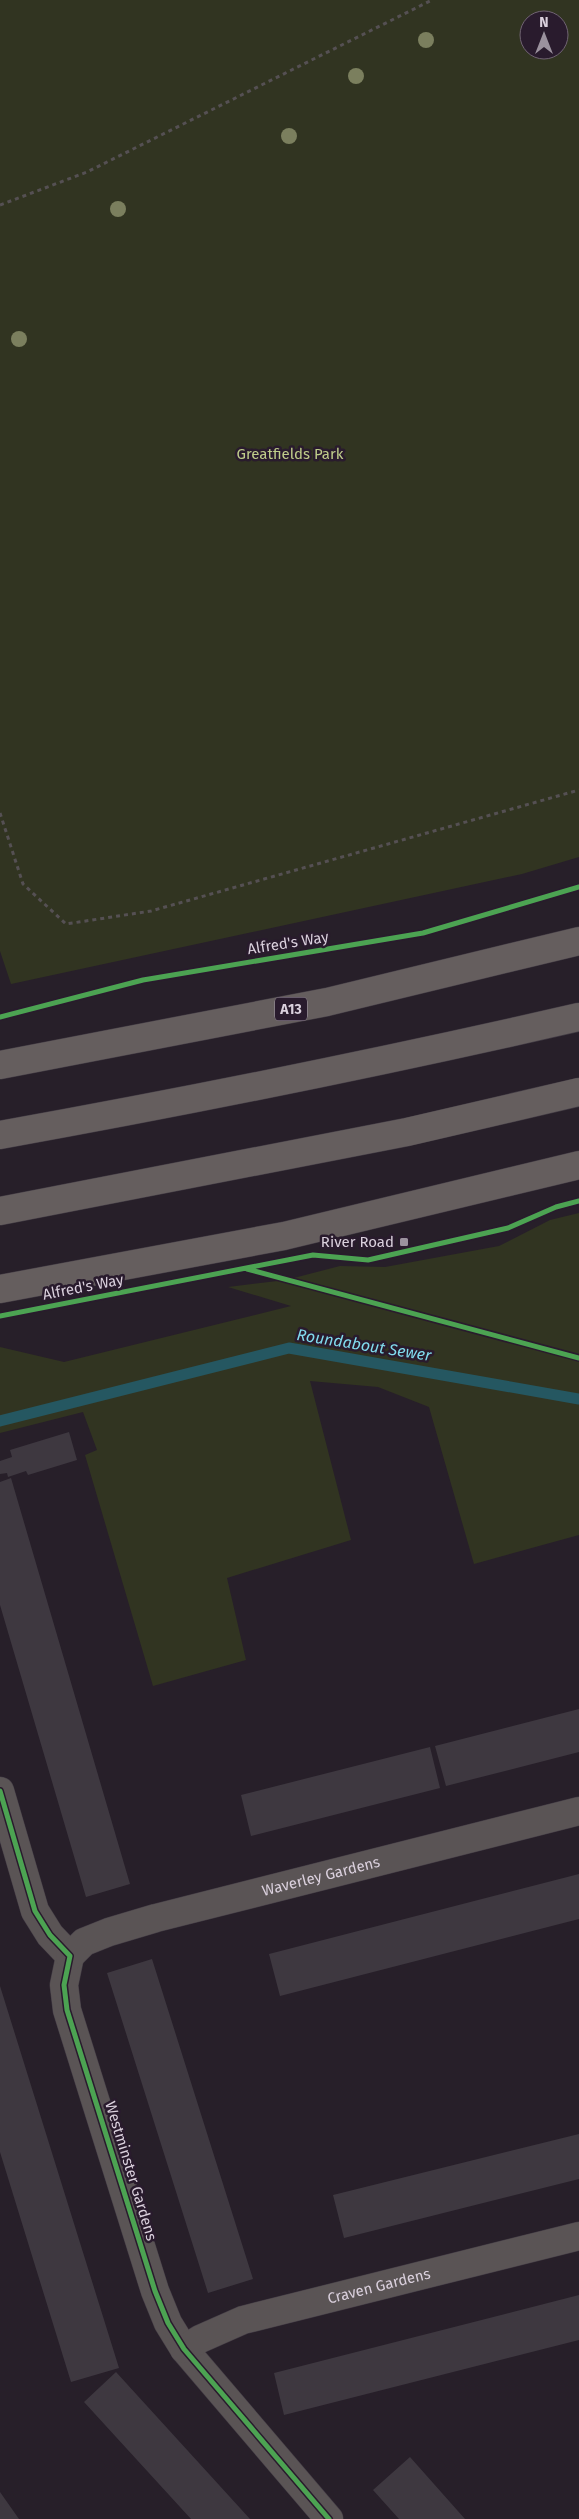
<svg xmlns="http://www.w3.org/2000/svg" width="579" height="2519" viewBox="0 0 579 2519" font-family="'Fira Sans',sans-serif">
<rect width="100%" height="100%" fill="#271f29"/>
<!-- green -->
<path fill="#313421" fill-rule="evenodd" d="M 0,0 L 579,0 L 579,857 L 522,874 L 11,984 L 0,951 ZM 529,20 L 559,20 L 559,50 L 529,50 Z
M 579,1213 L 579,1535 L 474,1564 L 429,1407 L 378,1387 L 310,1381 L 351,1540 L 227,1578 L 246,1660 L 153,1686 L 85,1455 L 97,1450 L 83,1412 L 0,1433 L 0,1347 L 64,1362 L 291,1306 L 228,1287 L 286,1280 L 340,1266 L 385,1267 L 499,1246 L 550,1220 Z"/>
<g fill="none" stroke-linecap="round" stroke-linejoin="round">
<!-- stream -->
<path stroke="#255761" stroke-width="11" d="M 0,1421 L 289,1348 L 579,1399"/>
</g>
<!-- building -->
<path fill="#3e3840" d="M 69,1432 L 77,1460 L 28,1475 L 26,1471 L 8,1477 L 7,1473 L 0,1474 L 0,1461 L 12,1457 L 10,1450 Z
M 11,1478 L 130,1884 L 86,1897 L 0,1605 L 0,1482 Z
M 579,1709 L 579,1752 L 446,1786 L 435,1746 Z
M 430,1747 L 440,1788 L 251,1836 L 241,1795 Z
M 579,1874 L 579,1919 L 280,1996 L 269,1954 Z
M 152,1959 L 253,2279 L 208,2293 L 107,1973 Z
M 0,1986 L 119,2368 L 71,2382 L 0,2152 Z
M 579,2134 L 579,2179 L 344,2238 L 333,2195 Z
M 579,2295 L 579,2340 L 284,2415 L 274,2373 Z
M 116,2372 L 250,2519 L 191,2519 L 84,2402 Z
M 410,2457 L 465,2519 L 399,2519 L 373,2490 Z
M 0,2492 L 19,2519 L 0,2519 Z"/>
<g fill="none" stroke-linecap="round" stroke-linejoin="round">
<defs>
<g id="minor">
<path d="M 0,1791 L 35,1911 L 50,1935 L 70,1956 L 64,1985 L 67,2010 L 155,2291 L 168,2323 L 184,2349 L 329,2519"/>
<path id="s1" d="M 70,1956 L 84,1942 L 109,1932 L 156,1918 L 579,1811"/>
<path id="s2" d="M 184,2349 L 200,2339 L 243,2320 L 579,2236"/>
</g>
<path id="trunk" d="M 0,1065 L 327,1002 L 579,941
M 0,1135 C 194,1100 387,1061 579,1017
M 0,1211 L 407,1132 L 579,1092
M 0,1289 L 284,1236 L 579,1165"/>
</defs>
<!-- minor casing -->
<use href="#minor" stroke="#433c45" stroke-width="29"/>
<!-- trunk casing -->
<use href="#trunk" stroke="#433c45" stroke-width="29"/>
<!-- path -->
<path stroke="#555053" stroke-width="3" stroke-dasharray="4 4" stroke-linecap="butt" d="M 0,205 L 87,172 L 432,0
M 0,813 L 23,884 L 66,924 L 151,911 L 579,790"/>
<!-- minor -->
<use href="#minor" stroke="#5a5455" stroke-width="28"/>
<!-- trunk -->
<use href="#trunk" stroke="#655e5e" stroke-width="28"/>
<defs>
<path id="cycleway" d="M 0,1017 L 143,980 L 423,933 L 579,887
M 247,1269 L 579,1358
M 0,1316 L 313,1255 L 368,1260 L 508,1228 L 556,1207 L 579,1201
M 0,1791 L 35,1911 L 50,1935 L 70,1956 L 64,1985 L 67,2010 L 155,2291 L 168,2323 L 184,2349 L 329,2519"/>
</defs>
<!-- cycleway casing -->
<use href="#cycleway" stroke="#291b2d" stroke-width="8"/>
<!-- cycleway -->
<use href="#cycleway" stroke="#4ca352" stroke-width="5"/>
</g>
<!-- trees -->
<g fill="#7b7f5e">
<circle cx="426" cy="40" r="8"/>
<circle cx="356" cy="76" r="8"/>
<circle cx="289" cy="136" r="8"/>
<circle cx="118" cy="209" r="8"/>
<circle cx="19" cy="339" r="8"/>
</g>
<!-- markers -->
<rect fill="#9b929e" stroke="#291b2d" stroke-width="2" x="399" y="1237" width="10" height="10" rx="2.5"/>
<g text-anchor="middle" dominant-baseline="central" stroke-width="5" stroke-linejoin="round" paint-order="stroke">
<!-- shield labels -->
<rect fill="#291b2d" stroke="#a59aa8" stroke-width="1" x="275" y="997.5" width="32" height="23" rx="4"/>
<g font-size="14" font-weight="bold" fill="#dad0dd">
<text x="291" y="1009">A13</text>
</g>
<!-- park labels -->
<g font-size="15" fill="#bfcd8a" stroke="#291b2d">
<text x="290" y="454">Greatfields Park</text>
</g>
<!-- street labels -->
<g font-size="15" fill="#dad0dd" stroke="#291b2d">
<text transform="translate(288 943) rotate(-9)">Alfred's Way</text>
<text transform="translate(83 1287) rotate(-11)">Alfred's Way</text>
<text stroke="none"><textPath href="#s1" startOffset="266">Waverley Gardens</textPath></text>
<text transform="translate(131 2171) rotate(73)">Westminster Gardens</text>
<text stroke="none"><textPath href="#s2" startOffset="206">Craven Gardens</textPath></text>
</g>
<!-- poi labels -->
<g font-size="15" fill="#dad0dd" stroke="#291b2d" text-anchor="end">
<text x="394" y="1242">River Road</text>
</g>
<!-- water labels -->
<g font-size="16" font-style="italic" fill="#81dbed" stroke="#291b2d">
<text transform="translate(364 1345) rotate(9)">Roundabout Sewer</text>
</g>
</g>
<!-- north arrow -->
<g transform="translate(544 35)"><circle r="24" fill="#291b2d" stroke="#706373"/>
<path d="M0-4L9 19L0 12L-9 19Z" fill="#9b929e"/>
<text y="-8" font-size="14" font-weight="bold" text-anchor="middle" fill="#dad0dd">N</text>
</g>
</svg>
